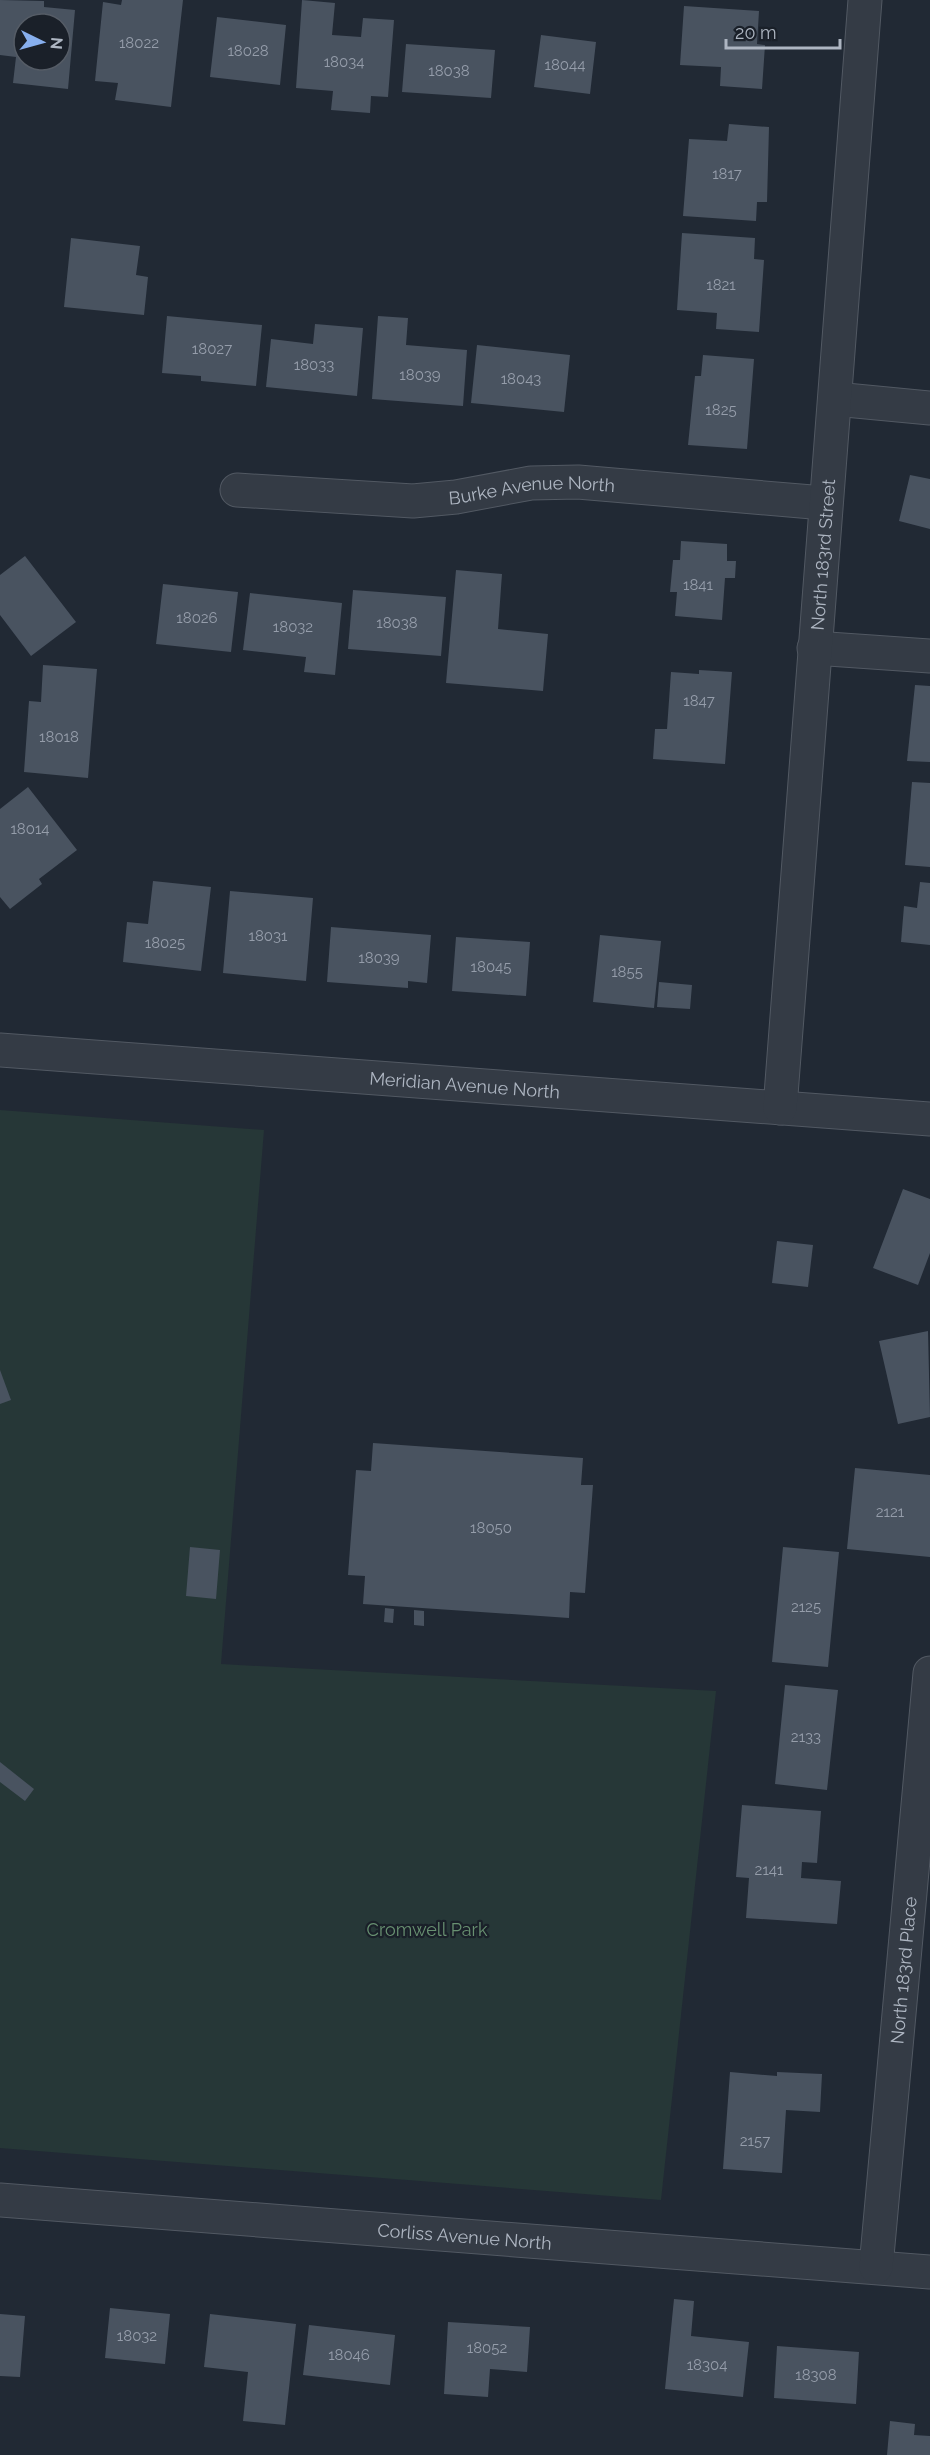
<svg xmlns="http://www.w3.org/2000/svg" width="930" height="2455" viewBox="0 0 930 2455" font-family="Raleway,sans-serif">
<rect width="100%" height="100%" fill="#212934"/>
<!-- green -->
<path fill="#263737" d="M 0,1110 L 264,1130 L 221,1664 L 716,1691 L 661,2200 L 0,2148 Z"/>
<!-- building -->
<path fill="#495360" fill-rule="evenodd" d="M 0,0 L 44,1 L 44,7 L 75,10 L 68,89 L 13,83 L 16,57 L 0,55 ZM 24,24 L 60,24 L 60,60 L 24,60 Z
M 122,0 L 183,0 L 171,107 L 115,100 L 118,83 L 95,81 L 103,2 L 121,5 Z
M 302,0 L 335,3 L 332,35 L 361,37 L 363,18 L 394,20 L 388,97 L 371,96 L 370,113 L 331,110 L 333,91 L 296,88 Z
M 684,6 L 759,11 L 757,44 L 765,45 L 762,89 L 720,86 L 721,67 L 680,65 Z
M 217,17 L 286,25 L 280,85 L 210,77 Z
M 541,35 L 596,42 L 590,94 L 534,87 Z
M 406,44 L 495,50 L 491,98 L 402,92 Z
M 729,124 L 769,127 L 767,202 L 757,202 L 756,221 L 683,216 L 689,139 L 727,141 Z
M 682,233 L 755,238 L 754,259 L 764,260 L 759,332 L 716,329 L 717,313 L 677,310 Z
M 71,238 L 140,246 L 136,275 L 148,277 L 144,315 L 64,307 Z
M 167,316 L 262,325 L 256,386 L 201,381 L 201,376 L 162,373 Z
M 378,316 L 408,318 L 406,345 L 467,350 L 463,406 L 372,399 Z
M 315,324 L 363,328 L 357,396 L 266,387 L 271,339 L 313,344 Z
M 477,345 L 570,355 L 564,412 L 471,403 Z
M 703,355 L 754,359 L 747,449 L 688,445 L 695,376 L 701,376 Z
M 910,475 L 930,479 L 930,529 L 899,521 Z
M 681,541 L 727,544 L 727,561 L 736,561 L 735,578 L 725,578 L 722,620 L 675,616 L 677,592 L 670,592 L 673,560 L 680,560 Z
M 25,556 L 76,622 L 31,656 L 0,615 L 0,575 Z
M 456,570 L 502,574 L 498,629 L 548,634 L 543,691 L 446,683 Z
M 163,584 L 238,592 L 231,652 L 156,644 Z
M 353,590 L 446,597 L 441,656 L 348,649 Z
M 250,593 L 342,603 L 335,675 L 304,672 L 306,657 L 243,650 Z
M 43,665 L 97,669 L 88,778 L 24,772 L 29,701 L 41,702 Z
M 699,670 L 732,672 L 725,764 L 653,759 L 655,729 L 667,729 L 671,672 L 699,674 Z
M 915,685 L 930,686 L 930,762 L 907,761 Z
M 912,782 L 930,783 L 930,867 L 905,865 Z
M 28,787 L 77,850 L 39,879 L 42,884 L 10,909 L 0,897 L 0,809 Z
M 153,881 L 211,887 L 201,971 L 123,962 L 127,922 L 148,924 Z
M 920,882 L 930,883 L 930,945 L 901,942 L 904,906 L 917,908 Z
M 230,891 L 313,898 L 306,981 L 223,973 Z
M 331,927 L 431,935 L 427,983 L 408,981 L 408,988 L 327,982 Z
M 600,935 L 661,941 L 654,1008 L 593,1002 Z
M 456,937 L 530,942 L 526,996 L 452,991 Z
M 659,982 L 692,985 L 690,1009 L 657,1007 Z
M 903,1189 L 930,1199 L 930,1253 L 918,1285 L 873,1268 Z
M 777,1241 L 813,1245 L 808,1287 L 772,1283 Z
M 928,1331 L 930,1417 L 898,1424 L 879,1341 Z
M 0,1370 L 11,1400 L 0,1404 Z
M 373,1443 L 583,1458 L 581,1485 L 593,1485 L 585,1593 L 570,1592 L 569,1618 L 363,1604 L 365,1576 L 348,1575 L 356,1470 L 371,1471 Z
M 855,1468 L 930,1475 L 930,1557 L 847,1549 Z
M 190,1547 L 220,1550 L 216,1599 L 186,1596 Z
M 783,1547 L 839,1552 L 828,1667 L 772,1662 Z
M 385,1608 L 394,1609 L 393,1623 L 384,1622 Z
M 414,1610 L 424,1611 L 424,1626 L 414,1625 Z
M 785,1685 L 838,1690 L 827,1790 L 775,1784 Z
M 0,1762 L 34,1789 L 25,1801 L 0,1782 Z
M 742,1805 L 821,1811 L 817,1863 L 802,1862 L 801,1878 L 841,1881 L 837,1924 L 746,1918 L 749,1878 L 736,1877 Z
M 730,2072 L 777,2076 L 777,2072 L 822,2074 L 820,2112 L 786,2110 L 782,2173 L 723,2169 Z
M 674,2299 L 694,2301 L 691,2336 L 749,2342 L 743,2397 L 665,2389 Z
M 110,2308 L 170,2314 L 165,2364 L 105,2358 Z
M 0,2314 L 25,2316 L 20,2377 L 0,2376 Z
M 210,2314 L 296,2324 L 285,2425 L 243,2421 L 248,2372 L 204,2367 Z
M 448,2322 L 530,2327 L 527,2372 L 490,2369 L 488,2397 L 444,2394 Z
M 309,2325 L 395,2335 L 390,2385 L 303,2375 Z
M 777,2346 L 859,2352 L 856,2404 L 774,2398 Z
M 890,2421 L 915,2424 L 914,2435 L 930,2436 L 930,2455 L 887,2455 Z"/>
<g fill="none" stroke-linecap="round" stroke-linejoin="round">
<defs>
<g id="minor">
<path d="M 835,399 L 930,408"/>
<path id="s1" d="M 237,490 L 413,501 L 456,497 L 531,483 L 578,482 L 824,503"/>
<path d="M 814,648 L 930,656"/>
<path id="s2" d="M 0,1050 L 930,1119"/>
<path id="s3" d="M 780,1108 L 865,0"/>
<path id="s4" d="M 0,2200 L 930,2272"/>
<path id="s5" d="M 876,2267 L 930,1673"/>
</g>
</defs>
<!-- minor casing -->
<use href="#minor" stroke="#525963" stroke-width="35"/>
<!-- minor -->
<use href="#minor" stroke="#343b45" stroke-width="33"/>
</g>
<g text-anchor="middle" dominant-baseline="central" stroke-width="4.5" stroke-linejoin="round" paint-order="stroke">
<!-- number labels -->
<g font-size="15" fill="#959daa">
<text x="139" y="43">18022</text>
<text x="248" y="51">18028</text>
<text x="344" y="62">18034</text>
<text x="565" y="65">18044</text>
<text x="449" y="71">18038</text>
<text x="727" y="174">1817</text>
<text x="721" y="285">1821</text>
<text x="212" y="349">18027</text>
<text x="314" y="365">18033</text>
<text x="420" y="375">18039</text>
<text x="521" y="379">18043</text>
<text x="721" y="410">1825</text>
<text x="698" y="585">1841</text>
<text x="197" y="618">18026</text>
<text x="397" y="623">18038</text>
<text x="293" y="627">18032</text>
<text x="699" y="701">1847</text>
<text x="59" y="737">18018</text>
<text x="30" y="829">18014</text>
<text x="268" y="936">18031</text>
<text x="165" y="943">18025</text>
<text x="379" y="958">18039</text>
<text x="491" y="967">18045</text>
<text x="627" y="972">1855</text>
<text x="890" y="1512">2121</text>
<text x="491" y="1528">18050</text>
<text x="806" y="1607">2125</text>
<text x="806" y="1737">2133</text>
<text x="769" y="1870">2141</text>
<text x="755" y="2141">2157</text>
<text x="137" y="2336">18032</text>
<text x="487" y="2348">18052</text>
<text x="349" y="2355">18046</text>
<text x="707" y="2365">18304</text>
<text x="816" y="2375">18308</text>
</g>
<!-- street labels -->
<g font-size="18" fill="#aeb6c2" stroke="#1a2029">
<text stroke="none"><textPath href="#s1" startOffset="296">Burke Avenue North</textPath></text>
<text stroke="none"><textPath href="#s3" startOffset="555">North 183rd Street</textPath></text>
<text stroke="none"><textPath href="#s2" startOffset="466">Meridian Avenue North</textPath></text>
<text stroke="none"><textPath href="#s5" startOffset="298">North 183rd Place</textPath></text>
<text stroke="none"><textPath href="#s4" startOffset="466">Corliss Avenue North</textPath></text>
</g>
<!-- park labels -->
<g font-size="18" fill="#689071" stroke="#1a2029">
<text x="427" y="1929">Cromwell Park</text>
</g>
</g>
<!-- north arrow -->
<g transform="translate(42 42) rotate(95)"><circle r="28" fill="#1a2029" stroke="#555c66" stroke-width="1.5"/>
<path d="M0-4.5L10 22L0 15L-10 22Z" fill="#87afee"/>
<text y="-9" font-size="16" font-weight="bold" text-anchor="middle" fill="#aeb6c2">N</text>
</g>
<!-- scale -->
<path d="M726 39v9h114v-9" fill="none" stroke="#aeb6c2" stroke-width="3"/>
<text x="735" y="39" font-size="18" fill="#aeb6c2" stroke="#1a2029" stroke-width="4.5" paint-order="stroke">20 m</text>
</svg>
